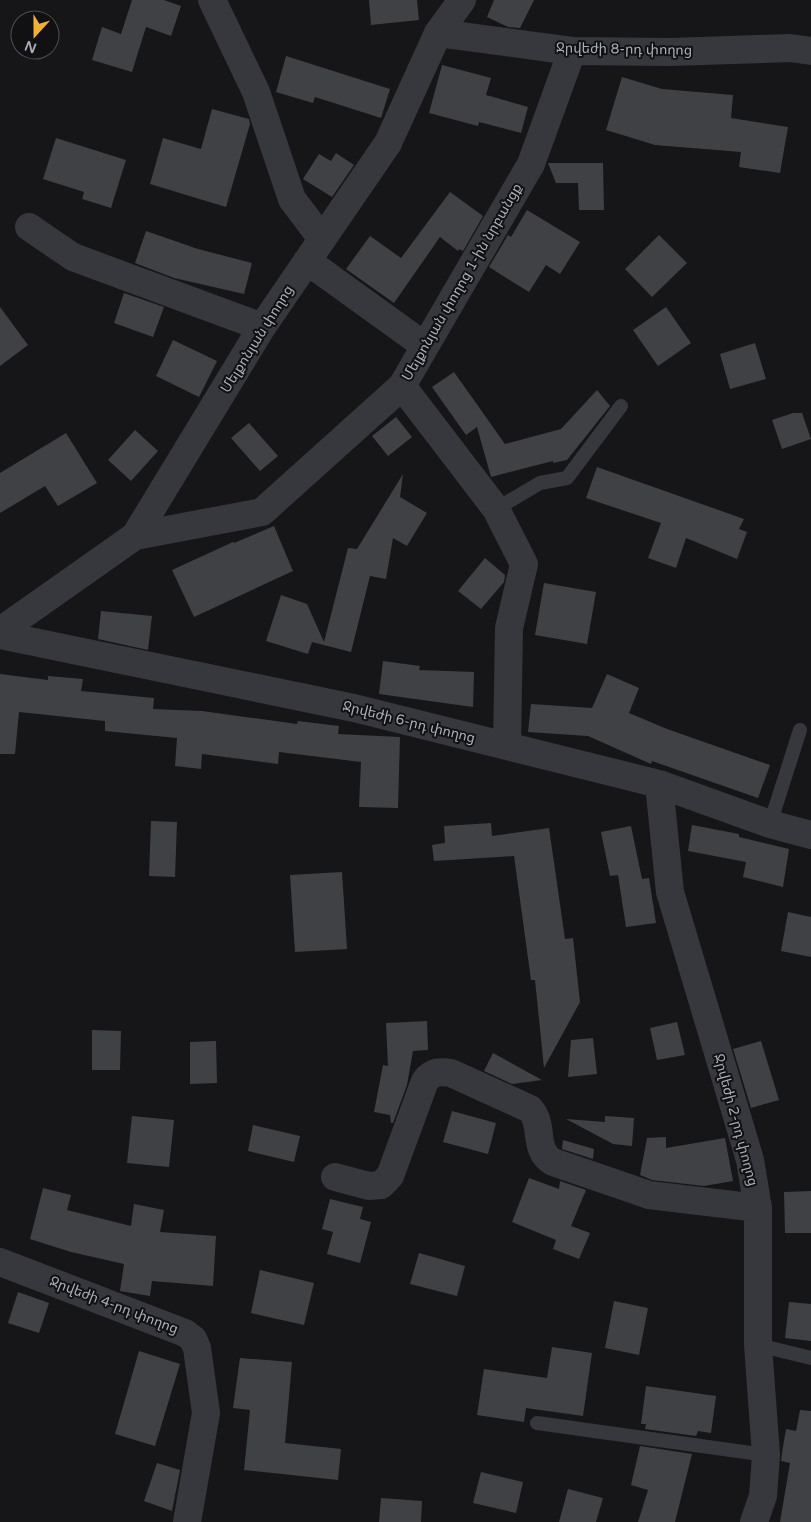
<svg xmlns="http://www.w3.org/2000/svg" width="811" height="1522" viewBox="0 0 811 1522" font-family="'Varela Round','Noto Sans Armenian',sans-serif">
<rect width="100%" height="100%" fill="#161618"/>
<!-- building -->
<path fill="#404145" d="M 132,0 L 164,0 L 181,6 L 171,36 L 146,27 L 132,72 L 92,60 L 102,27 L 121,34 Z
M 369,0 L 417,0 L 419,20 L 371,25 Z
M 494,0 L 534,0 L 520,28 L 508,27 L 487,17 Z
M 286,56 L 390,89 L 381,118 L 315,97 L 313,103 L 276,92 Z
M 442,65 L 491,78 L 486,95 L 528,107 L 521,133 L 479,122 L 478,126 L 429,113 Z
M 622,77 L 662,89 L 733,95 L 731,118 L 788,127 L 780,173 L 739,167 L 741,152 L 655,145 L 606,130 Z
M 212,109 L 249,119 L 250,124 L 226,207 L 150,184 L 163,138 L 201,149 Z
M 56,138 L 126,160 L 111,208 L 82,199 L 84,192 L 43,179 Z
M 336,153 L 354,165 L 332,197 L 303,179 L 319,154 L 331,161 Z
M 548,163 L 603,163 L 604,210 L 579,210 L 578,183 L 556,183 Z
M 450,192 L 483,216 L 463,251 L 459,249 L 458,251 L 440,237 L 394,303 L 346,269 L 370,236 L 401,258 Z
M 527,210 L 580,242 L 560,274 L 546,265 L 529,292 L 489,267 L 508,235 L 511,237 Z
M 146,231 L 198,249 L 252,263 L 244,294 L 174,278 L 135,263 Z
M 659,235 L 687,263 L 652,297 L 625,269 Z
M 124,293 L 164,307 L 153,337 L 114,323 Z
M 0,307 L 28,345 L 0,366 Z
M 666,307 L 691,343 L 658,366 L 633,330 Z
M 173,340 L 217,361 L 199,397 L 156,376 Z
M 755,343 L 766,379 L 730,389 L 720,354 Z
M 454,372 L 505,444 L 561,429 L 597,390 L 610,406 L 567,460 L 553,463 L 553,461 L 491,477 L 477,427 L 466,435 L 432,387 Z
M 793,413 L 802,413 L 811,439 L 782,449 L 772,420 Z
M 396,417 L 412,437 L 388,456 L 372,436 Z
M 249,423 L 278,456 L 260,471 L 231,438 Z
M 135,430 L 158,451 L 131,481 L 108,460 Z
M 66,433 L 97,483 L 58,506 L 45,486 L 0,513 L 0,473 Z
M 597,467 L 744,519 L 739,529 L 747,532 L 737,559 L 686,538 L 676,568 L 648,558 L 661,523 L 586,498 Z
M 403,474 L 400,497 L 427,513 L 407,546 L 393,538 L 386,579 L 370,576 L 351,652 L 312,642 L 308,654 L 266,641 L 281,595 L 307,604 L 324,642 L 348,548 L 357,549 Z
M 274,526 L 293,571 L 194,617 L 172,570 L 233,542 L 234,543 Z
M 485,558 L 505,575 L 504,582 L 481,609 L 458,591 Z
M 544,583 L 596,592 L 587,644 L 535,635 Z
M 101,611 L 152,616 L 148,650 L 98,639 Z
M 383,661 L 420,666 L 419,670 L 474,672 L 473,707 L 379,694 Z
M 0,674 L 48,680 L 48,676 L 83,679 L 81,691 L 154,698 L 153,709 L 202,711 L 297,724 L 298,721 L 339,726 L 338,734 L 400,737 L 398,808 L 359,807 L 361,762 L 279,752 L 278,764 L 202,754 L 201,769 L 175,766 L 177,738 L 105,731 L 105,721 L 19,712 L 15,754 L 0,754 Z
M 607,674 L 639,688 L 629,713 L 667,729 L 770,765 L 758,798 L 652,761 L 651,764 L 588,736 L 528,732 L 531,704 L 592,708 Z
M 151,821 L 177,822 L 175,877 L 149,876 Z
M 491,823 L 492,836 L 549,828 L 565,939 L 573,938 L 580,1002 L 544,1068 L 535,980 L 531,980 L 514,856 L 434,861 L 432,845 L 445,843 L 444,826 Z
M 692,825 L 739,834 L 739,837 L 789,849 L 783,887 L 743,877 L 746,862 L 688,851 Z
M 631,826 L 642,879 L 649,878 L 656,923 L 626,927 L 618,875 L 610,876 L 601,832 Z
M 342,872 L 347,949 L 295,952 L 290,875 Z
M 788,912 L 811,917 L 811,957 L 781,951 Z
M 427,1021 L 428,1050 L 413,1051 L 407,1085 L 393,1123 L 391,1123 L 390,1115 L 374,1112 L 383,1065 L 388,1066 L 386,1023 Z
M 677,1022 L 685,1055 L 657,1060 L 650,1028 Z
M 92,1030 L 121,1031 L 120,1070 L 92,1070 Z
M 593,1038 L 597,1074 L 568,1077 L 571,1040 Z
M 216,1041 L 217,1083 L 190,1084 L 190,1042 Z
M 761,1041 L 779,1100 L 751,1108 L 733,1049 Z
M 493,1053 L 542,1080 L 512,1084 L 484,1071 Z
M 452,1111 L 496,1123 L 488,1154 L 443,1142 Z
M 132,1116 L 174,1120 L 169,1167 L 127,1163 Z
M 605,1116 L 634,1118 L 632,1146 L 613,1144 L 566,1119 L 605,1122 Z
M 253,1125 L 300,1136 L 294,1162 L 248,1151 Z
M 666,1137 L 666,1148 L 725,1138 L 733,1181 L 704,1186 L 652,1180 L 640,1175 L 647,1138 Z
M 563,1140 L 594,1149 L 593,1159 L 562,1149 Z
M 529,1178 L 559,1189 L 560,1181 L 586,1190 L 571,1226 L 590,1233 L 579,1259 L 553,1249 L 556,1240 L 512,1222 Z
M 43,1188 L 71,1195 L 67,1210 L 131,1226 L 134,1204 L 164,1210 L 160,1232 L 216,1236 L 213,1286 L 152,1281 L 150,1296 L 120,1291 L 124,1264 L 71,1252 L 30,1239 Z
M 811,1191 L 811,1233 L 785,1233 L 784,1192 Z
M 330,1199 L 363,1207 L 360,1219 L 371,1222 L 360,1263 L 327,1254 L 333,1232 L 322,1229 Z
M 419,1253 L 465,1266 L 457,1296 L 410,1284 Z
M 260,1270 L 314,1283 L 304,1325 L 251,1313 Z
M 18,1292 L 49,1303 L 39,1333 L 8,1323 Z
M 614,1301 L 648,1308 L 639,1355 L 605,1348 Z
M 789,1302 L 811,1304 L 811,1341 L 785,1338 Z
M 552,1347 L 592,1353 L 583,1416 L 526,1408 L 524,1422 L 477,1415 L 484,1369 L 547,1378 Z
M 139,1351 L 180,1364 L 155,1446 L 115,1434 Z
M 240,1358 L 292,1362 L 285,1443 L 341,1449 L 338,1480 L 244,1470 L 250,1410 L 233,1408 Z
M 646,1386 L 716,1396 L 711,1433 L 698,1431 L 696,1436 L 645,1429 L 646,1424 L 641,1424 Z
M 800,1410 L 811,1411 L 811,1522 L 780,1522 L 790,1463 L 781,1461 L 782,1453 L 786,1429 L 796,1431 Z
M 640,1446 L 692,1454 L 675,1522 L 638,1522 L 648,1490 L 631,1485 Z
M 157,1463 L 180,1470 L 172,1511 L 144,1501 Z
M 481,1472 L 523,1482 L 516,1513 L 473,1503 Z
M 568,1489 L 603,1498 L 596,1522 L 559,1522 Z
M 381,1498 L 422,1501 L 421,1522 L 379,1522 Z"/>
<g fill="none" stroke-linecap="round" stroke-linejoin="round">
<!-- service -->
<path stroke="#37383d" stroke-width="14" d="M 496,509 L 540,483 L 567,478 L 621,406
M 770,824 L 800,730
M 758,1345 L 811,1358
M 537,1423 L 766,1455"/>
<!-- minor -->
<path stroke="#37383d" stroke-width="28" d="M 212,0 L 256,92 L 292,199 L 322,239
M 438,33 L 572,51 L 671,52 L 790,48 L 811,51
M 29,227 L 73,257 L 262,327
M 307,261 L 425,346
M 402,386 L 496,509 L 524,564 L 509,628 L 507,746
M 135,536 L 262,512 L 402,386 L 531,164 L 572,51
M 0,631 L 135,536 L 262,327 L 388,143 L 438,33 L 462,0
M 0,635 L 354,708 L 659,784 L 770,824 L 811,835
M 659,784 L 670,892 L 750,1160 L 758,1208 L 758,1345 L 766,1455 L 763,1496 L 754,1522
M 335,1177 L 369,1186 L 381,1185 L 390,1176 L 425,1081 C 432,1072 439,1071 451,1073 L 530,1109 C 545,1125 532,1150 553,1162 L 649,1195 L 758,1208
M 0,1262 L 185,1333 L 193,1339 L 197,1348 L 206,1413 L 187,1522"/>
</g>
<g text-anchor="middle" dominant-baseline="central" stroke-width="4" stroke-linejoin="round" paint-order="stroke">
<!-- street labels -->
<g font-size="14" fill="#a8adb8" stroke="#111113">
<text transform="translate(624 49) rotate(1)">Ջրվեժի 8-րդ փողոց</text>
<text transform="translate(462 282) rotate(-60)">Մելքոնյան փողոց 1-ին նրբանցք</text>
<text transform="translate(257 339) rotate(-58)">Մելքոնյան փողոց</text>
<text transform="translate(409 722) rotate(14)">Ջրվեժի 6-րդ փողոց</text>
<text transform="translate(736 1120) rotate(75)">Ջրվեժի 2-րդ փողոց</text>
<text transform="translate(114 1305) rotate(21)">Ջրվեժի 4-րդ փողոց</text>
</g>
</g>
<!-- north arrow -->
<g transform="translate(35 35) rotate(201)"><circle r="24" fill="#111113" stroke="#4d4f55"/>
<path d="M0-4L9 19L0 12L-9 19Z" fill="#f2b134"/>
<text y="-8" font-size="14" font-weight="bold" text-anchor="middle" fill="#a8adb8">N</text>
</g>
</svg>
